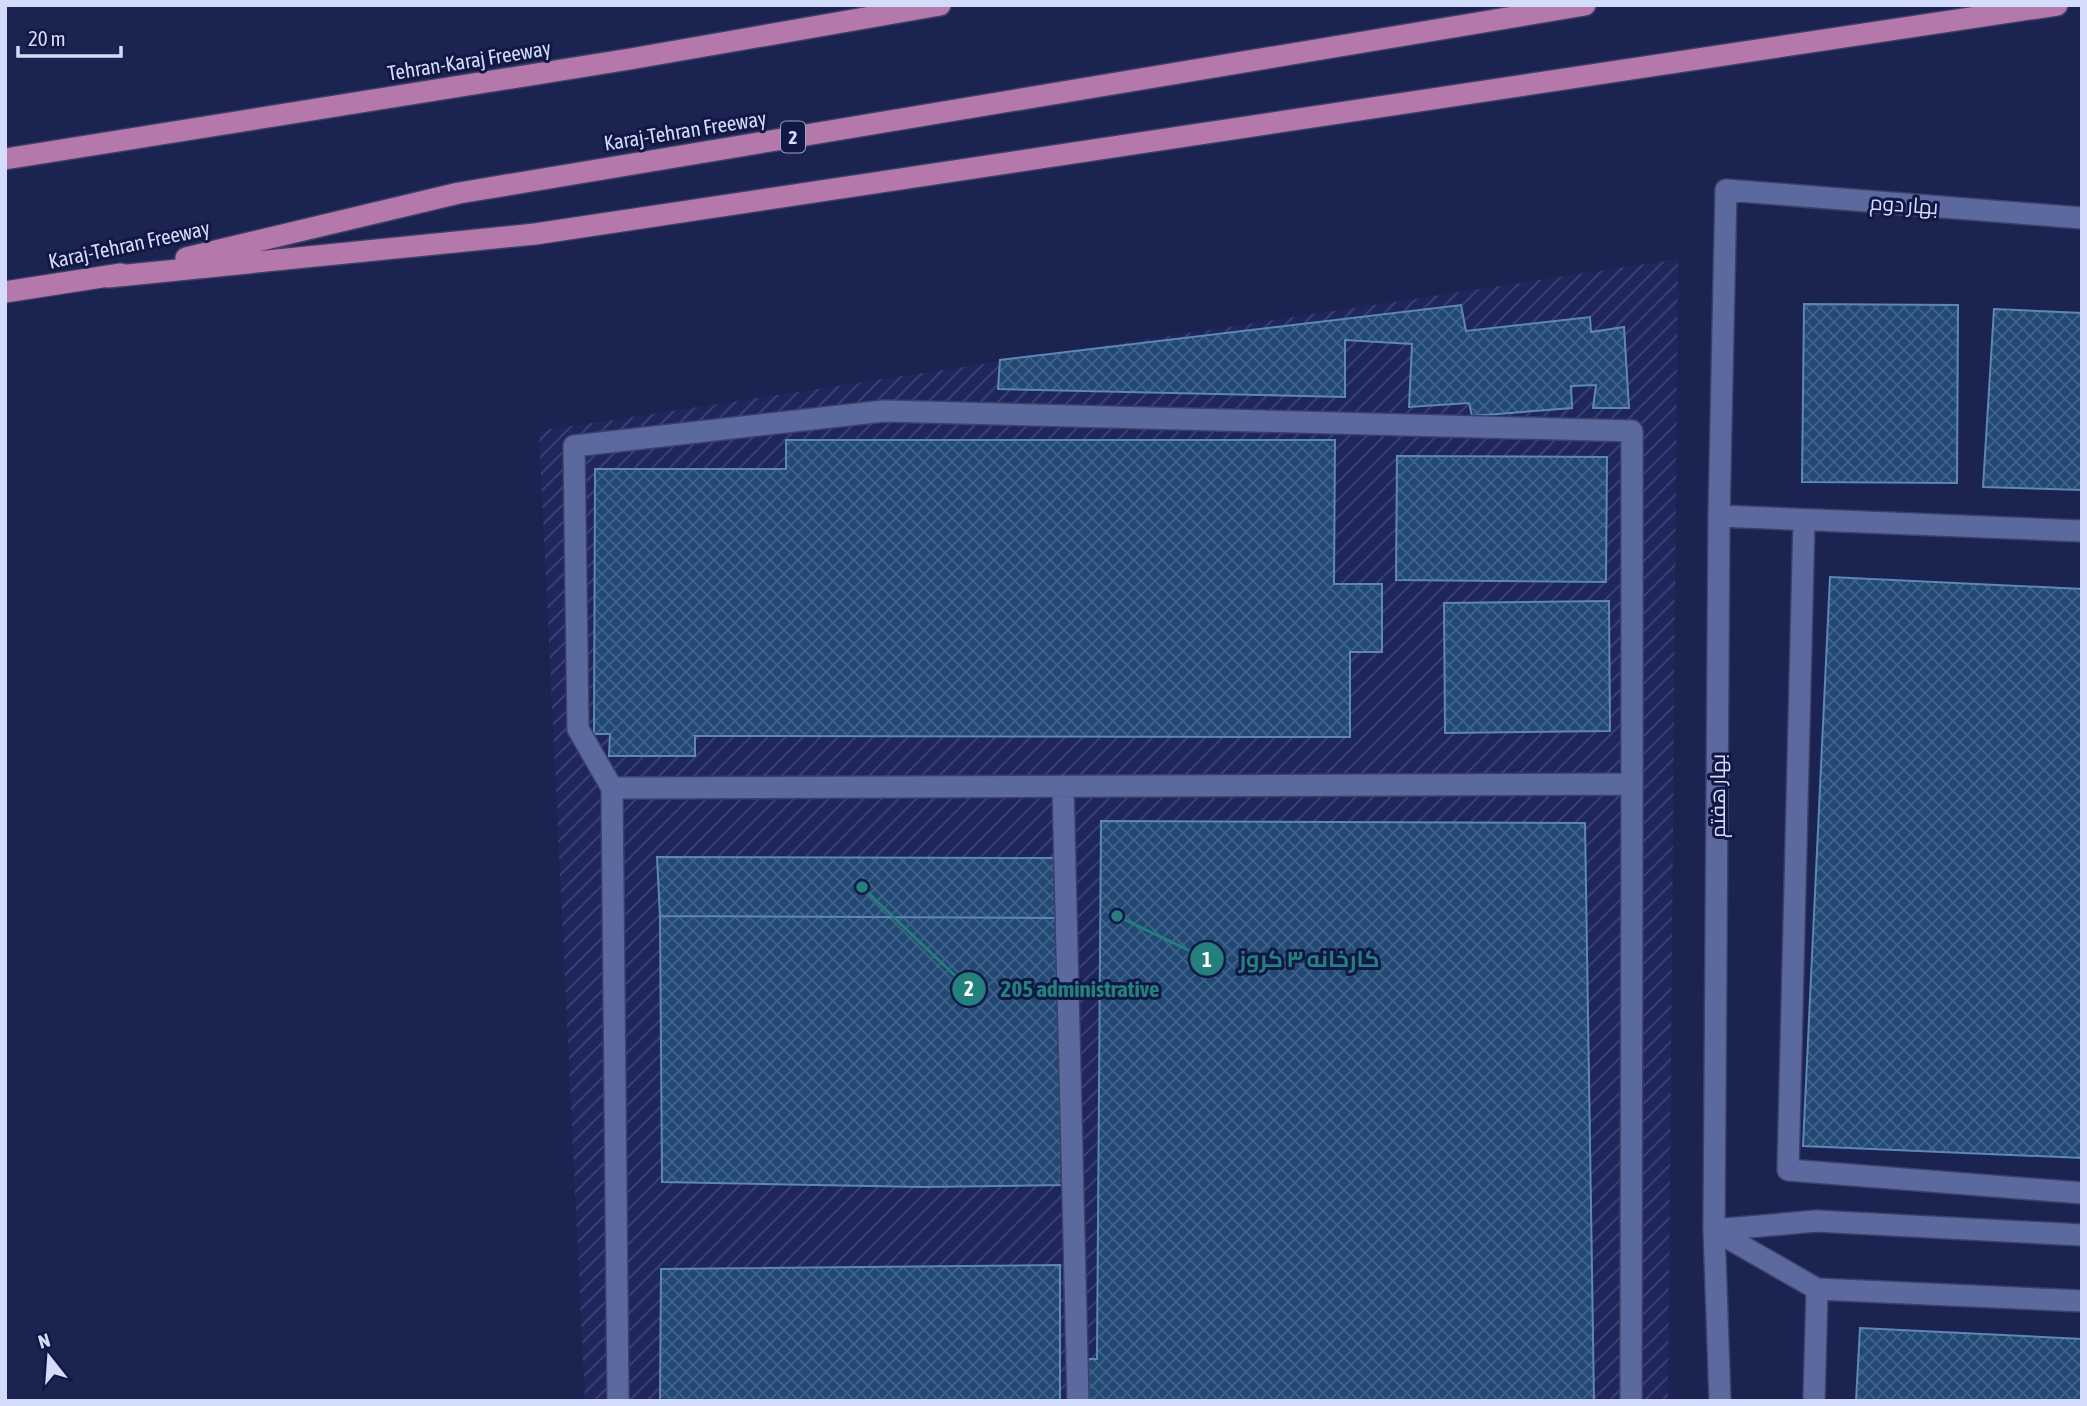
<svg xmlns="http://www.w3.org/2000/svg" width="2087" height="1406" viewBox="0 0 2087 1406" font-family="'Asap Condensed',Cairo,sans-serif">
<defs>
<pattern id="industrial-furrows" width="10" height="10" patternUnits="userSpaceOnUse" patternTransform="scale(1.75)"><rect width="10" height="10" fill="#1e265c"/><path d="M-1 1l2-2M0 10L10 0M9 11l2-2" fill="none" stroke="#3e4574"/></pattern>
<pattern id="building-cross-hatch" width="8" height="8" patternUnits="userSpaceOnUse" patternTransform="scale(1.75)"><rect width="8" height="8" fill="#224974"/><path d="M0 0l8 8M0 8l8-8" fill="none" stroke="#416389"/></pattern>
</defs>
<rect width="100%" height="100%" fill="#1b2351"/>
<!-- industrial -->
<path fill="url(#industrial-furrows)" d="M 1678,259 L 1668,1401 L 585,1401 L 539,431 Z"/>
<!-- building -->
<path fill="url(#building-cross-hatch)" stroke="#5e87b6" stroke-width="2" d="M 1804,304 L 1958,305 L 1957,483 L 1802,482 Z
M 1461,305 L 1466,331 L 1590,317 L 1591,332 L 1624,327 L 1629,408 L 1593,408 L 1596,385 L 1571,386 L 1572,408 L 1472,416 L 1469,403 L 1409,407 L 1412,344 L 1345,340 L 1345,397 L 998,389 L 1000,360 Z
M 1994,309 L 2082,313 L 2082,490 L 1983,487 Z
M 786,440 L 1335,440 L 1334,584 L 1382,584 L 1382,652 L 1350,652 L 1350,737 L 695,736 L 695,756 L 609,756 L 610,734 L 594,734 L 595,469 L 786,469 Z
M 1397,456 L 1607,457 L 1606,582 L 1396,580 Z
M 1830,577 L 2082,589 L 2082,1158 L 1803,1146 Z
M 1609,601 L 1610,731 L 1445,733 L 1444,603 Z
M 1101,821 L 1585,823 L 1594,1401 L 1076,1401 L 1077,1359 L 1097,1359 Z
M 657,857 L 1064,858 L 1066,918 L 660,916 Z
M 660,916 L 1066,918 L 1064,1185 L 923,1187 L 662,1182 Z
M 1060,1265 L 1060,1401 L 660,1401 L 661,1269 Z
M 1860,1328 L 2082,1339 L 2082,1401 L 1856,1401 Z"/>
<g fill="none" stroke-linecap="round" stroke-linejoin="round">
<defs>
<path id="minor" d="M 1719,516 L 2082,531
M 1804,520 L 1788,1170 L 2082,1193
M 1063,786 L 1078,1401
M 612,788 L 578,729 L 574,446 L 884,411 L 1632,431 L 1632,784
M 1714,1230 L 1817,1289 L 2082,1301
M 1714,1230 L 1816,1221 L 2082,1235
M 618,1401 L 612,788 L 1632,784 L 1631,1401
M 1720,1401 L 1714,1230 L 1719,516 L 1726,190 L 2082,218
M 1814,1401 L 1817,1289"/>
<path id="highway" d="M 5,159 L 630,59 L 940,5
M 186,258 L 459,193 L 1585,5
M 108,277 L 535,234 L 2057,5
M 5,292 L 121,274"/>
</defs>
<!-- minor casing -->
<use href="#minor" stroke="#3c3f68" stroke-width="24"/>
<!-- highway casing -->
<use href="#highway" stroke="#3c3f68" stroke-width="24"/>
<!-- minor -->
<use href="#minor" stroke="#5b699e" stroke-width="21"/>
<!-- highway -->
<use href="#highway" stroke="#b578ab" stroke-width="21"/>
</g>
<g text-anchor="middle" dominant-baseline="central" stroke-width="6" stroke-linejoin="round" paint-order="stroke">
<!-- shield labels -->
<rect fill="#121846" stroke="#99a1c5" stroke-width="2" x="781" y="121.5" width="24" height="31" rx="5"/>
<g font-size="19" font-weight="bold" fill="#d3dcfb">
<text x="793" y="137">2</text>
</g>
<!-- street labels -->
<g font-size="21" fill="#d3dcfb" stroke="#121846">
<text transform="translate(469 60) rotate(-9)">Tehran-Karaj Freeway</text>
<text transform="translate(685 130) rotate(-9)">Karaj-Tehran Freeway</text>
<text transform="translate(1904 204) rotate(4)">بهار دوم</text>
<text transform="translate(129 244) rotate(-12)">Karaj-Tehran Freeway</text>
<text transform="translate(1717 796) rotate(-90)">بهار هفتم</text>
</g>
</g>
<!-- callouts -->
<path fill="none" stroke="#23807c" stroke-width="2.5" d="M1117 916L1207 959M862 887L969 989"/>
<g fill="#23807c" stroke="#121846" stroke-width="2.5">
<circle cx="1117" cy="916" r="7"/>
<circle cx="862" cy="887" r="7"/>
<circle cx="1207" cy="959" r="18"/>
<circle cx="969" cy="989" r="18"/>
</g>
<g font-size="21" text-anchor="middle" font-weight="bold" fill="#fff">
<text x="1207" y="967">1</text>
<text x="969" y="996">2</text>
</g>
<g font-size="23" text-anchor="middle" font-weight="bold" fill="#23807c" stroke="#121846" stroke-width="6" stroke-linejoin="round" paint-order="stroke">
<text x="1309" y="967">کارخانه ۳ کروز</text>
<text x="1080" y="997">205 administrative</text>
</g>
<!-- border -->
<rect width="2087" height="1406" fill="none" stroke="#d3dcfb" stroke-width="14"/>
<!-- north arrow -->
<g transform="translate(49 1357) rotate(343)" stroke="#121846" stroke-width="5" paint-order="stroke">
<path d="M0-5L12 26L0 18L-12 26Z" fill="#d3dcfb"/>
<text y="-10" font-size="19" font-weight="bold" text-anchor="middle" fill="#d3dcfb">N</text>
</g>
<!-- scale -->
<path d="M18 46v10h103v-10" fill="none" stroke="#d3dcfb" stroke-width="3.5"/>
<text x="28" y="46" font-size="21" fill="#d3dcfb" stroke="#121846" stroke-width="5" paint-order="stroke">20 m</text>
</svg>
